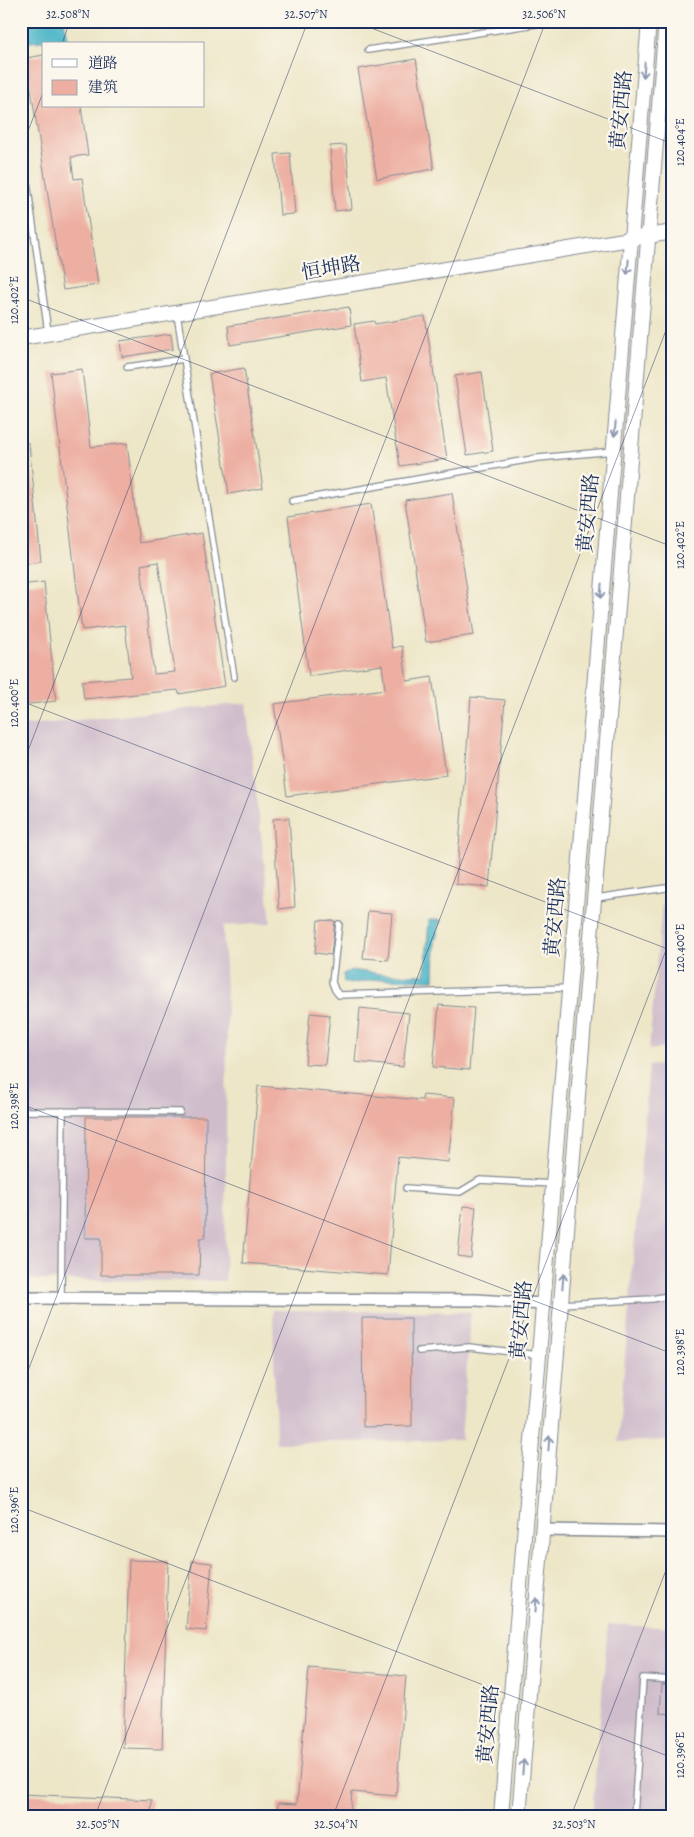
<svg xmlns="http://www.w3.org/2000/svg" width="694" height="1837" viewBox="0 0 694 1837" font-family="Alegreya,'Noto Serif SC',serif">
<rect width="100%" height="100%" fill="#fbf7ec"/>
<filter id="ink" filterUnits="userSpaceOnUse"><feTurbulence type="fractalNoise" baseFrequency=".02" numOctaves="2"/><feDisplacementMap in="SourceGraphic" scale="10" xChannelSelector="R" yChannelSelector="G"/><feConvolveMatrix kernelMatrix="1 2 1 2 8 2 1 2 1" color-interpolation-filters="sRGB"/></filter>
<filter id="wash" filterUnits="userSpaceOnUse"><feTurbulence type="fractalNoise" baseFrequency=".0096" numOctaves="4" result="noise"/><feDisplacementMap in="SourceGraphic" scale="20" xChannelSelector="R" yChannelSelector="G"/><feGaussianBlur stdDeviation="1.12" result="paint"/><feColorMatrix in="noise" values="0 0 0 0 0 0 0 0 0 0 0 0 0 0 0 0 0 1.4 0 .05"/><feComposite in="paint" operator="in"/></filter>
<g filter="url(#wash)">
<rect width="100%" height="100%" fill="#ede6c7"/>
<!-- industrial -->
<path fill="#d0bdcc" d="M 246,703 L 271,923 L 223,926 L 227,1013 L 225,1281 L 21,1280 L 21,726 Z
M 673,781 L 673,1047 L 649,1050 Z
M 673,1062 L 673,1440 L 618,1442 L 649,1066 Z
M 273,1310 L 471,1312 L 461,1440 L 276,1443 Z
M 608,1624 L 673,1628 L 673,1816 L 592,1816 Z"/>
<!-- water -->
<path fill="#4bb5c8" stroke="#337293" d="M 21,21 L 64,21 L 68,38 L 21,43 Z
M 429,920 L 441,920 L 435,943 L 434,980 L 379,979 L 350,984 L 344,982 L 343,974 L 351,970 L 381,974 L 425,975 Z"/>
<g id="blocks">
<!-- building -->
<path fill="#edafa2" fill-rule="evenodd" d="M 44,55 L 44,106 L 81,106 L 88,155 L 71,157 L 74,179 L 82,178 L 98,285 L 63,290 L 26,58 Z
M 416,59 L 434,169 L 377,179 L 358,69 Z
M 346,145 L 352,209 L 335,211 L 330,146 Z
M 290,153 L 295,214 L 280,215 L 275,154 Z
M 349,307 L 351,325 L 230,345 L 228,326 Z
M 425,316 L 447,459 L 400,466 L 386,378 L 362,382 L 354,324 L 374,321 L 375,324 Z
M 171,334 L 173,349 L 122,357 L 120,341 Z
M 244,368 L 263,488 L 229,494 L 209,374 Z
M 82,369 L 91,447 L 127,443 L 139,543 L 202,533 L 225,686 L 179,694 L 178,690 L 84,699 L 82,681 L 131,677 L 125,625 L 82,630 L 51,373 ZM 158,562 L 175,672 L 154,674 L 141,565 Z
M 482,372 L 493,451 L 467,455 L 455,376 Z
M 21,443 L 29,443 L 41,561 L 21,564 Z
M 452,493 L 474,635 L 426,642 L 405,500 Z
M 371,504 L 392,648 L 402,646 L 407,681 L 432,677 L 446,775 L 287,796 L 274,704 L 385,689 L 382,665 L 309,676 L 288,517 Z
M 44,582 L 56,701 L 21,705 L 21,585 Z
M 471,697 L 505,700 L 489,887 L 456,884 Z
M 289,818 L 295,907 L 279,909 L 273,819 Z
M 368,911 L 392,913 L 388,960 L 363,958 Z
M 318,920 L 335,921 L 331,955 L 315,953 Z
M 439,1005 L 474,1008 L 469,1070 L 433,1067 Z
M 360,1008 L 409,1013 L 403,1067 L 355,1062 Z
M 310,1013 L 330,1015 L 325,1065 L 305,1064 Z
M 258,1086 L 422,1100 L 423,1095 L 455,1098 L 448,1162 L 398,1157 L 388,1275 L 243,1263 Z
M 86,1117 L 206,1117 L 205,1238 L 200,1238 L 199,1275 L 101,1275 L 101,1238 L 85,1238 Z
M 463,1206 L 476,1207 L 471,1258 L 458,1256 Z
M 362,1318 L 411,1318 L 412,1426 L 363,1427 Z
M 129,1560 L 168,1561 L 162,1749 L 123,1748 Z
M 192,1561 L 212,1563 L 206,1631 L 186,1629 Z
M 309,1667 L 406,1676 L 396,1796 L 352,1792 L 350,1816 L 277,1816 L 278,1803 L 297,1804 Z
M 662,1684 L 673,1685 L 673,1714 L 660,1713 Z
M 21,1794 L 152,1800 L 151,1816 L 21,1816 Z"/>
</g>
</g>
<g filter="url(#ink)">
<use href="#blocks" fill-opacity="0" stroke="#848a92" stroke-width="1"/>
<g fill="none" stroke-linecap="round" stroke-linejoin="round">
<defs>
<path id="service" d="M 368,50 L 555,21
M 21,139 L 48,332
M 177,314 L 234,677
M 127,367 L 184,359
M 292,501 L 538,458 L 613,451
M 596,898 L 673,887
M 339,924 L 332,982 L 335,990 L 339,995 L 568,988
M 21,1111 L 180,1112
M 406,1188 L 460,1192 L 480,1180 L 553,1184
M 61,1299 L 63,1111
M 561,1304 L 652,1299 L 673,1295
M 419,1351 L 469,1347 L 539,1355
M 634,1816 L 643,1678 L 673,1680"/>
<path id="minor" d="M 21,1298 L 476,1300 L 543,1304
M 542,1530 L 673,1532"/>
<path id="tertiary" d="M 21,338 L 673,232
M 501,1816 L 649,21
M 519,1816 L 666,21"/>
</defs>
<!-- service casing -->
<use href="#service" stroke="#848a92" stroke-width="8"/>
<!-- minor casing -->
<use href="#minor" stroke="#848a92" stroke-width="14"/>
<!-- tertiary casing -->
<use href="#tertiary" stroke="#848a92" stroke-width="16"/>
<!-- service -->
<use href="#service" stroke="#fff" stroke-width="5.5"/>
<!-- minor -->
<use href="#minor" stroke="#fff" stroke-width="11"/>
<!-- tertiary -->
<use href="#tertiary" stroke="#fff" stroke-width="14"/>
</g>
<!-- one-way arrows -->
<defs><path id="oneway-shaft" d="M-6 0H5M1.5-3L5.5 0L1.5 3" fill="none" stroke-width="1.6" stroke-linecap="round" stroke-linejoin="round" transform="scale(1.25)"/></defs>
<g stroke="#8d97ae">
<use href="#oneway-shaft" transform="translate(644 70) rotate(95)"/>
<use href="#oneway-shaft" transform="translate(628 267) rotate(95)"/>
<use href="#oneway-shaft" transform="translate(615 429) rotate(95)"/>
<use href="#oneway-shaft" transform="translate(601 591) rotate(95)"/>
<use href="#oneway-shaft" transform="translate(563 1281) rotate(-85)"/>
<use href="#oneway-shaft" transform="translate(549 1443) rotate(-85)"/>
<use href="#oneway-shaft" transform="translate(536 1605) rotate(-85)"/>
<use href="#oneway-shaft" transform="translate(523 1767) rotate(-85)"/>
</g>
</g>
<!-- ticks -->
<path fill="none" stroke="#1b2f5e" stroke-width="1" stroke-opacity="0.45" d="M 353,21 L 673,144M 62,44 L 70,21M 21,149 L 44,90M 21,297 L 673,547M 21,701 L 673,951M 21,769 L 308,21M 21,1104 L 673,1354M 21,1389 L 546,21M 21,1507 L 673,1758M 95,1816 L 673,312M 333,1816 L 673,932M 571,1816 L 673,1552"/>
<g text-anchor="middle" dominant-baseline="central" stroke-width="4.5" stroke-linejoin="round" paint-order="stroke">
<!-- street labels -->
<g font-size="20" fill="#1b2f5e" stroke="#fbf7ec">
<text transform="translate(621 110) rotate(-85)">黄安西路</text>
<text transform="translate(331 268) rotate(-10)">恒坤路</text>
<text transform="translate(588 513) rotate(-85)">黄安西路</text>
<text transform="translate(555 917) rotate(-85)">黄安西路</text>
<text transform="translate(521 1320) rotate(-85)">黄安西路</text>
<text transform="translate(488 1724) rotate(-85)">黄安西路</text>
</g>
</g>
<!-- margin -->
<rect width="694" height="1837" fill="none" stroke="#fbf7ec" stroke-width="55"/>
<!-- legend -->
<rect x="42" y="42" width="162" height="65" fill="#fbf7ec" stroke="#a1a7b3"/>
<rect x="52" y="59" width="25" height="8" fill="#ffffff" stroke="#a1a7b3"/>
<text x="88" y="68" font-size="15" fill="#1b2f5e">道路</text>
<rect x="52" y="80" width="25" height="15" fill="#edafa2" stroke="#a1a7b3"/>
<text x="88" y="92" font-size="15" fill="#1b2f5e">建筑</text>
<rect x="28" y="28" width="638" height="1782" fill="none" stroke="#1b2f5e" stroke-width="2"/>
<g font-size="12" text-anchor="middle" fill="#1b2f5e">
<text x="68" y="18">32.508°N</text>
<text x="306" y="18">32.507°N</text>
<text x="544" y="18">32.506°N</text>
<text transform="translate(680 142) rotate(-90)" y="4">120.404°E</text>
<text transform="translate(14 300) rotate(-90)" y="4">120.402°E</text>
<text transform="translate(680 545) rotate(-90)" y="4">120.402°E</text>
<text transform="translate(14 703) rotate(-90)" y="4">120.400°E</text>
<text transform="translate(680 948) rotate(-90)" y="4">120.400°E</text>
<text transform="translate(14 1106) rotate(-90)" y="4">120.398°E</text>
<text transform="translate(680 1352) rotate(-90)" y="4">120.398°E</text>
<text transform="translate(14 1510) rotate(-90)" y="4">120.396°E</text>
<text transform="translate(680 1755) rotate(-90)" y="4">120.396°E</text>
<text x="98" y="1828">32.505°N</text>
<text x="336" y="1828">32.504°N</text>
<text x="574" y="1828">32.503°N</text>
</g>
</svg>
